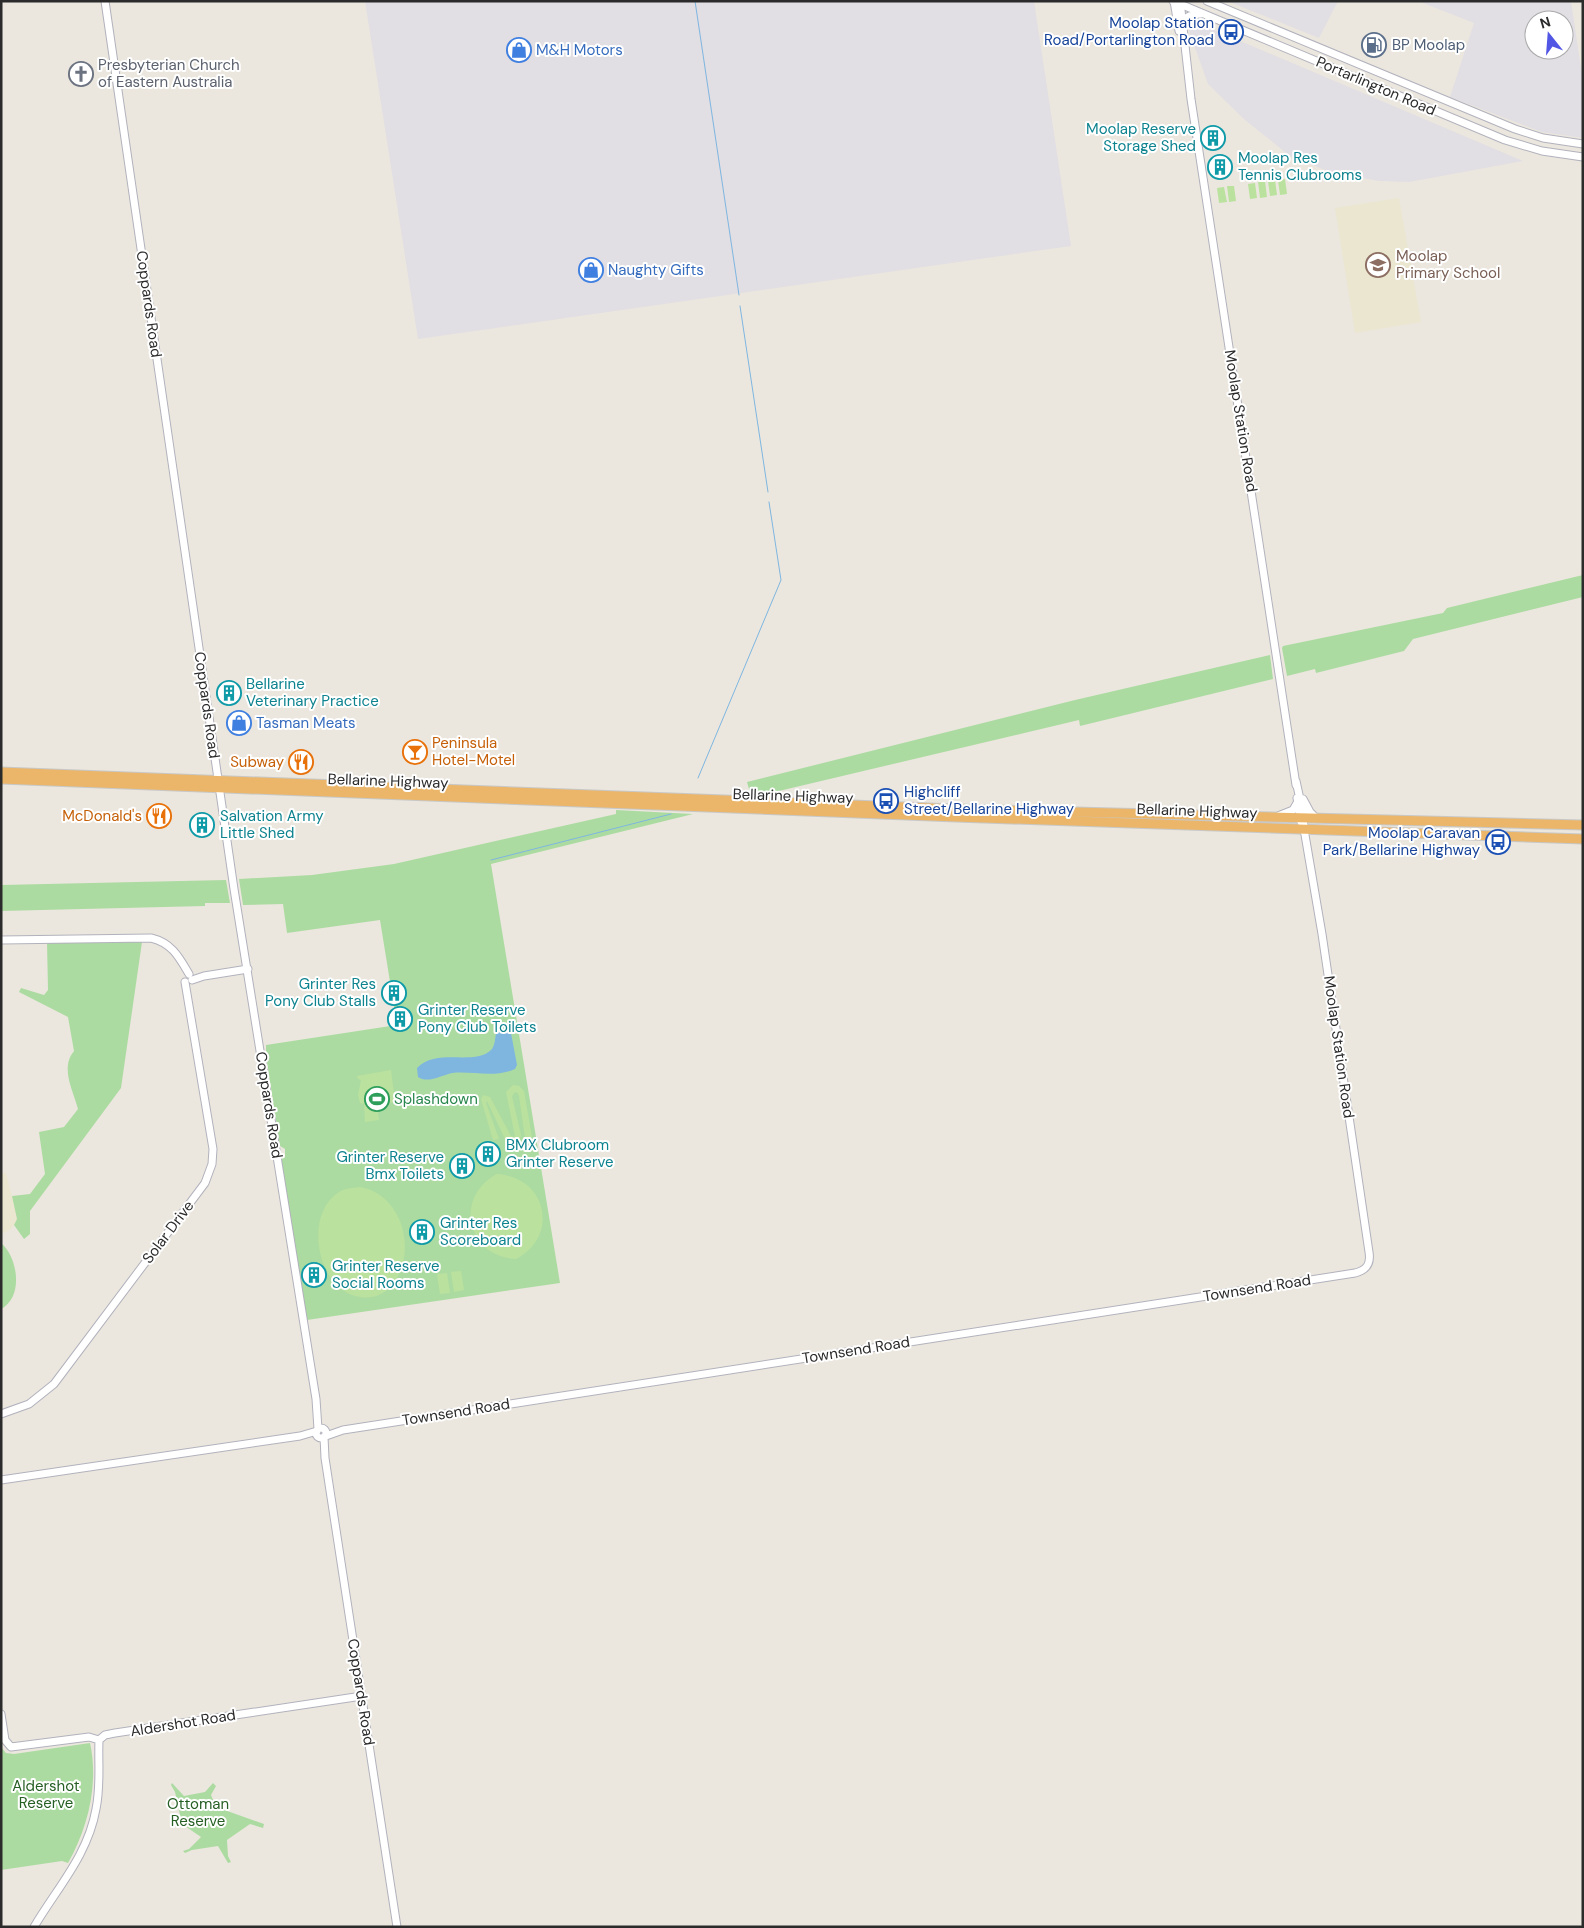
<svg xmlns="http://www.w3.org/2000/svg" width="1584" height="1928" viewBox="0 0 1584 1928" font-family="'DM Sans',sans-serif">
<rect width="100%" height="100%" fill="#ebe7de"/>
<!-- industrial -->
<path fill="#e1dee4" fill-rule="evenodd" d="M 365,1 L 1034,1 L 1071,246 L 418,339 Z
M 1227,1 L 1338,1 L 1319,38 Z
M 1418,1 L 1571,1 L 1583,82 L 1583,138 L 1542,132 L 1450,97 L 1474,23 ZM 1534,20 L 1564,20 L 1564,50 L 1534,50 Z
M 1184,17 L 1523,161 L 1409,182 L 1379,181 L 1330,172 L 1290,156 L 1245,120 L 1208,84 Z"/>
<!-- education -->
<path fill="#eae6d0" d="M 1399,198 L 1421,322 L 1355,333 L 1335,208 Z
M 1,1173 L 6,1173 L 18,1220 L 11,1229 L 1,1234 Z"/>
<!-- green -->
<path fill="#acdba1" d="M 1583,575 L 1583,597 L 1413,639 L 1404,651 L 1316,673 L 1315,669 L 1287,676 L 1282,648 L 1283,646 L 1443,613 L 1447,608 Z
M 1270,655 L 1273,679 L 1080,726 L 1079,720 L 762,795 L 751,796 L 747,782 L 1075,700 Z
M 616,810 L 693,814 L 491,864 L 560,1283 L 307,1320 L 281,1160 L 285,1155 L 285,1149 L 280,1146 L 266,1056 L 266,1045 L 397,1025 L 380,920 L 287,933 L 283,904 L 243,905 L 239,879 L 312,875 L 394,864 L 616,814 Z
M 226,880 L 230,903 L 205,903 L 205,906 L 1,911 L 1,885 Z
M 47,942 L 142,942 L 121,1088 L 30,1211 L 30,1234 L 24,1239 L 14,1225 L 17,1219 L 12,1196 L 30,1194 L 45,1174 L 39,1132 L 64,1127 L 78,1109 C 73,1090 60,1068 74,1051 L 68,1017 L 19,992 L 21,988 L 44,995 L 48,990 Z
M 1,1243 C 18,1257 24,1297 1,1309 Z
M 90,1743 C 99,1783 88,1828 68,1863 L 62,1861 L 1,1870 L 1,1747 L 6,1753 L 14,1754 Z
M 172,1783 L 184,1796 L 205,1792 L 213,1783 L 216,1786 L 211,1795 L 216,1807 L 264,1824 L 263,1828 L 250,1824 L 227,1840 L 228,1856 L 231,1862 L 228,1863 L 218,1846 L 192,1850 L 185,1853 L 183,1851 L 189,1849 L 201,1837 L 182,1824 L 175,1792 L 171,1785 Z"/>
<!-- pitch -->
<path fill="#bae19e" d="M 1285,179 L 1287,194 L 1280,195 L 1278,180 Z
M 1275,180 L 1277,195 L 1270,196 L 1268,181 Z
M 1265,181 L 1267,197 L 1260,198 L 1258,182 Z
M 1255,183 L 1257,198 L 1250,199 L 1248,184 Z
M 1227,186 L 1234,186 L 1236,201 L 1229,202 Z
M 1224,187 L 1227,202 L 1219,203 L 1217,188 Z
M 391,1070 L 395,1102 L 377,1106 L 379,1120 L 365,1122 L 364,1104 L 360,1103 L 358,1095 L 361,1080 L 358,1079 L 357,1076 Z
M 513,1085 L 519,1086 L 524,1091 L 532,1137 L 525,1138 L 519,1096 L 518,1093 L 515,1092 L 512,1096 L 521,1135 L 519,1143 L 513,1146 L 508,1144 L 505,1139 L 487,1101 L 486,1103 L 499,1139 L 493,1140 L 481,1099 L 483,1095 L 490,1097 L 511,1136 L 514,1137 L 515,1136 L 506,1092 Z
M 497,1174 C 547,1177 560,1236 516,1259 C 466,1256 454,1197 497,1174 Z
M 360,1187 C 401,1194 417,1248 395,1281 C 389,1290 381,1296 371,1297 C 321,1304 299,1218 339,1192 C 345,1188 353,1188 360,1187 Z
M 461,1271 L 464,1290 L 454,1292 L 451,1272 Z
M 447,1273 L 450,1293 L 440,1294 L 437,1274 Z"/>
<!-- water -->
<path fill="#7eb6e0" d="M 505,1028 L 509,1030 L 511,1033 L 517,1065 L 515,1069 C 495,1078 473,1071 452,1073 C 442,1075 428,1084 418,1077 L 417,1068 C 437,1047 476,1067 492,1049 C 495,1045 495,1038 496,1034 Z"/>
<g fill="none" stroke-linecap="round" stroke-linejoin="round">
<!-- stream -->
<path stroke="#7eb6e0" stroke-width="1" d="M 695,1 L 739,295
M 740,306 L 768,492
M 698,778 L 781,580 L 769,502
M 491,860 L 671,814"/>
<defs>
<path id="secondary" d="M 105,1 L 234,889 L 316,1399 L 318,1429
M 1173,1 L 1505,140 L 1542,151 L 1583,157
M 1174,1 L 1179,31
M 1180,1 L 1191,99 L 1296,785
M 1207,1 L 1515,129 L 1543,138 L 1583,144
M 1183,25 C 1184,16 1192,14 1201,14
M 1297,798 L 1301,822
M 1303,799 L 1310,812 L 1316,818
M 1278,816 L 1293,810 L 1297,803
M 1,940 L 151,938 C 172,943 179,957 189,974
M 192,980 L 204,976 L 248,969
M 1,1414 L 29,1404 L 54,1384 L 205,1183 L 212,1164 L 213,1149 L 185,982
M316 1433a5 5 0 1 1 10 0a5 5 0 1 1-10 0Z
M 326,1436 L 343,1430 L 1355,1273 C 1367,1270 1371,1264 1369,1252 L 1322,934 L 1304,829 L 1303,813 L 1296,781
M 324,1437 L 325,1458 L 397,1927
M 1,1480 L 300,1436 L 317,1431
M 1,1714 L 5,1740 L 11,1747 L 89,1737 L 99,1740
M 99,1740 L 105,1735 L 115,1733 L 362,1696
M 34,1927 C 57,1888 88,1855 96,1809 C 101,1785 98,1764 99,1740"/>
<path id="highway" d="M 1,772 L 955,809 L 1583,825
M 1,779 L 956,817 L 1583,839"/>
</defs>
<!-- secondary casing -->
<use href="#secondary" stroke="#b2b2bd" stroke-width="9"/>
<!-- highway casing -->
<use href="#highway" stroke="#c8c8c8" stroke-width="11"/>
<!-- secondary -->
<use href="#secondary" stroke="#fff" stroke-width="7"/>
<!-- highway -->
<use href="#highway" stroke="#ebb669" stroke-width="9"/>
</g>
<!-- icons -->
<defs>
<symbol id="bus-ring" viewBox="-11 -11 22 22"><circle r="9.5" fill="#fff" stroke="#1a4fb4" stroke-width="1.5"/><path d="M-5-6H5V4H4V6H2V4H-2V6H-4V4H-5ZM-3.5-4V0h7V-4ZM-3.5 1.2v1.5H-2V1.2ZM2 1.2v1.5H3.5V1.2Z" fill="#1a4fb4"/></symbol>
<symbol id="fuel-ring" viewBox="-11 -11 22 22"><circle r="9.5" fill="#fff" stroke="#5c6f8a" stroke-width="1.5"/><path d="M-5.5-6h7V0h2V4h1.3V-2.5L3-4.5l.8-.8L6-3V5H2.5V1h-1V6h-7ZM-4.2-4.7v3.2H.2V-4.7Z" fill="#5c6f8a"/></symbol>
<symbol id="shop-ring" viewBox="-11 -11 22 22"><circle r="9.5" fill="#fff" stroke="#3f7fe0" stroke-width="1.5"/><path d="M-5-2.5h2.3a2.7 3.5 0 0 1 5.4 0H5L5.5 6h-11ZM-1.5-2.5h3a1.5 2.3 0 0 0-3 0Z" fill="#3f7fe0"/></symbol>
<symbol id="church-ring" viewBox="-11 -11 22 22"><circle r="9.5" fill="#fff" stroke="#6b7280" stroke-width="1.5"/><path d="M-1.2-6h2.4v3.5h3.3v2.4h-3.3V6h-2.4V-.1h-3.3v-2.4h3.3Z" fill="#6b7280"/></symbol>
<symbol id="building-ring" viewBox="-11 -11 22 22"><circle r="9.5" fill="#fff" stroke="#0f9aa8" stroke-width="1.5"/><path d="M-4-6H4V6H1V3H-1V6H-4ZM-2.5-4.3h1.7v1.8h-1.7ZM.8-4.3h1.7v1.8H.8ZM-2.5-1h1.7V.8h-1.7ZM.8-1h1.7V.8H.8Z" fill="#0f9aa8"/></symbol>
<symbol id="school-ring" viewBox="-11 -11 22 22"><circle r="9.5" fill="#fff" stroke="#8d6e63" stroke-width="1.5"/><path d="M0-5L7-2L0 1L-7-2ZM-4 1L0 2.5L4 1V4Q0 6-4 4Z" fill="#8d6e63"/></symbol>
<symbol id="bar-ring" viewBox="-11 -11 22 22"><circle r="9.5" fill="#fff" stroke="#e8710a" stroke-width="1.5"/><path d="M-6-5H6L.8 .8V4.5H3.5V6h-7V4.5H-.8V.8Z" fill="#e8710a"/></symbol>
<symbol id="restaurant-ring" viewBox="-11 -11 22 22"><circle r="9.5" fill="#fff" stroke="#e8710a" stroke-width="1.5"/><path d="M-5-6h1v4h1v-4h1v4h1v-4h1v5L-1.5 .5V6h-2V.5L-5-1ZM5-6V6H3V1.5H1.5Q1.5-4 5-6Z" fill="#e8710a"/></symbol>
<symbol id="stadium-ring" viewBox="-11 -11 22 22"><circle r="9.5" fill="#fff" stroke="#2e9e5b" stroke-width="1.5"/><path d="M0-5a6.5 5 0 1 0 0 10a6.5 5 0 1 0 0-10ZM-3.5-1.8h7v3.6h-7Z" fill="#2e9e5b"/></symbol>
</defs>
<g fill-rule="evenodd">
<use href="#bus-ring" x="1217" y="18" width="28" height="28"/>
<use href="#fuel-ring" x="1360" y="31" width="28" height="28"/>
<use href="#shop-ring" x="505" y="36" width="28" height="28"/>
<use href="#church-ring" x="67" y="60" width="28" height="28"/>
<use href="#building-ring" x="1199" y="124" width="28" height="28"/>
<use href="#building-ring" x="1206" y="153" width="28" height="28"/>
<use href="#school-ring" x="1364" y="251" width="28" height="28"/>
<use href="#shop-ring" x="577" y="256" width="28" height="28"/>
<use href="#building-ring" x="215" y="679" width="28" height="28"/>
<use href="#shop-ring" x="225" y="709" width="28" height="28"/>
<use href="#bar-ring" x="401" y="738" width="28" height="28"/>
<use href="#restaurant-ring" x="287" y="748" width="28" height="28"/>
<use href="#bus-ring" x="872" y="787" width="28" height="28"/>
<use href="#restaurant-ring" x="145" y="802" width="28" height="28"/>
<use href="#building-ring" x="188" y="811" width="28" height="28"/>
<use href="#bus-ring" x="1484" y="828" width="28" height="28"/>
<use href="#building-ring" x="380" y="979" width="28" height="28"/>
<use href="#building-ring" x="386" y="1005" width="28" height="28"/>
<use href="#stadium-ring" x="363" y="1085" width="28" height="28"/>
<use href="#building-ring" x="474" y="1140" width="28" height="28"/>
<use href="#building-ring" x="448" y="1152" width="28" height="28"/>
<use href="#building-ring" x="408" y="1218" width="28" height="28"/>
<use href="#building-ring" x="300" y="1261" width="28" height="28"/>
</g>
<g text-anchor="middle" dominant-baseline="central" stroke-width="4" stroke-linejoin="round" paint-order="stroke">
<!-- transit labels -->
<g font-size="15" fill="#164399" stroke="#fff" text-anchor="end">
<text x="1214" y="23">Moolap Station<tspan x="1214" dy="17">Road/Portarlington Road</tspan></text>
<text x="904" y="792" text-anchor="start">Highcliff<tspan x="904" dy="17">Street/Bellarine Highway</tspan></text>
<text x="1480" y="833">Moolap Caravan<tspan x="1480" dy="17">Park/Bellarine Highway</tspan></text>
</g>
<!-- service labels -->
<g font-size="15" fill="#4e5e75" stroke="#fff" text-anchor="start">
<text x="1392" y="45">BP Moolap</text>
</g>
<!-- shop labels -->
<g font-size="15" fill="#366cbe" stroke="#fff" text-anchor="start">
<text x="536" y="50">M&amp;H Motors</text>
<text x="608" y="270">Naughty Gifts</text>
<text x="256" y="723">Tasman Meats</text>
</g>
<!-- worship labels -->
<g font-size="15" fill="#5b616d" stroke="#fff" text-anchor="start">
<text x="98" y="65">Presbyterian Church<tspan x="98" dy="17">of Eastern Australia</tspan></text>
</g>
<!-- street labels -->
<g font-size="15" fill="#2b2b2b" stroke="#fff">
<text transform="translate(1376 86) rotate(23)">Portarlington Road</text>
<text transform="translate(149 304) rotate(82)">Coppards Road</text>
<text transform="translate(1241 421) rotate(81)">Moolap Station Road</text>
<text transform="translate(207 705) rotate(82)">Coppards Road</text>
<text transform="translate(388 781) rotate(2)">Bellarine Highway</text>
<text transform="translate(793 796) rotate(2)">Bellarine Highway</text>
<text transform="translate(1197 811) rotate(2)">Bellarine Highway</text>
<text transform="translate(1339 1047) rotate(82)">Moolap Station Road</text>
<text transform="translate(269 1105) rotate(81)">Coppards Road</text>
<text transform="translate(168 1232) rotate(-53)">Solar Drive</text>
<text transform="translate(1257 1288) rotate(-9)">Townsend Road</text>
<text transform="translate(856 1350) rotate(-9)">Townsend Road</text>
<text transform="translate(456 1412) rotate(-9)">Townsend Road</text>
<text transform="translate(361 1692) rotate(81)">Coppards Road</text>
<text transform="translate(183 1723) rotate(-9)">Aldershot Road</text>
</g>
<!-- culture labels -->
<g font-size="15" fill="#0d838f" stroke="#fff" text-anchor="start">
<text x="1196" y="129" text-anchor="end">Moolap Reserve<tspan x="1196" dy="17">Storage Shed</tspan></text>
<text x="1238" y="158">Moolap Res<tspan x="1238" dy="17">Tennis Clubrooms</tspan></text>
<text x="246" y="684">Bellarine<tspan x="246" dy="17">Veterinary Practice</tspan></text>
<text x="220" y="816">Salvation Army<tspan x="220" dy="17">Little Shed</tspan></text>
<text x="376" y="984" text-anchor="end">Grinter Res<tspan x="376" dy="17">Pony Club Stalls</tspan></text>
<text x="418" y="1010">Grinter Reserve<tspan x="418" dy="17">Pony Club Toilets</tspan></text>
<text x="506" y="1145">BMX Clubroom<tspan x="506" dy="17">Grinter Reserve</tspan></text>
<text x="444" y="1157" text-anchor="end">Grinter Reserve<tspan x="444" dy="17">Bmx Toilets</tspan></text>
<text x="440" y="1223">Grinter Res<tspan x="440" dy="17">Scoreboard</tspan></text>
<text x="332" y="1266">Grinter Reserve<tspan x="332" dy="17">Social Rooms</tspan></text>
</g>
<!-- education labels -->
<g font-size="15" fill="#785e54" stroke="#fff" text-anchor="start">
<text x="1396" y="256">Moolap<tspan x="1396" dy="17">Primary School</tspan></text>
</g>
<!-- food labels -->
<g font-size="15" fill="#c56008" stroke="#fff" text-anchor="end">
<text x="432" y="743" text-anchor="start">Peninsula<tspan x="432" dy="17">Hotel-Motel</tspan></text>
<text x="284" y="762">Subway</text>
<text x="142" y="816">McDonald's</text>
</g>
<!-- leisure labels -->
<g font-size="15" fill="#27864d" stroke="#fff" text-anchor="start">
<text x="394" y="1099">Splashdown</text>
</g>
<!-- park labels -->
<g font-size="15" fill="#265f23" stroke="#fff">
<text x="46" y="1786">Aldershot<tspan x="46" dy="17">Reserve</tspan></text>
<text x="198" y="1804">Ottoman<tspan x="198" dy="17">Reserve</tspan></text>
</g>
</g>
<!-- border -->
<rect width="1584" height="1928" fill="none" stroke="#2b2b2b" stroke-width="5"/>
<!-- north arrow -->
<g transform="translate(1549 35) rotate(343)"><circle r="24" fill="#ffffff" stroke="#aaaaaa"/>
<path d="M0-4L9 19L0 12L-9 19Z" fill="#5256e4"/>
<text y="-8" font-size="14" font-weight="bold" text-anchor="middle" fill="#2b2b2b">N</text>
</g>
</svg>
